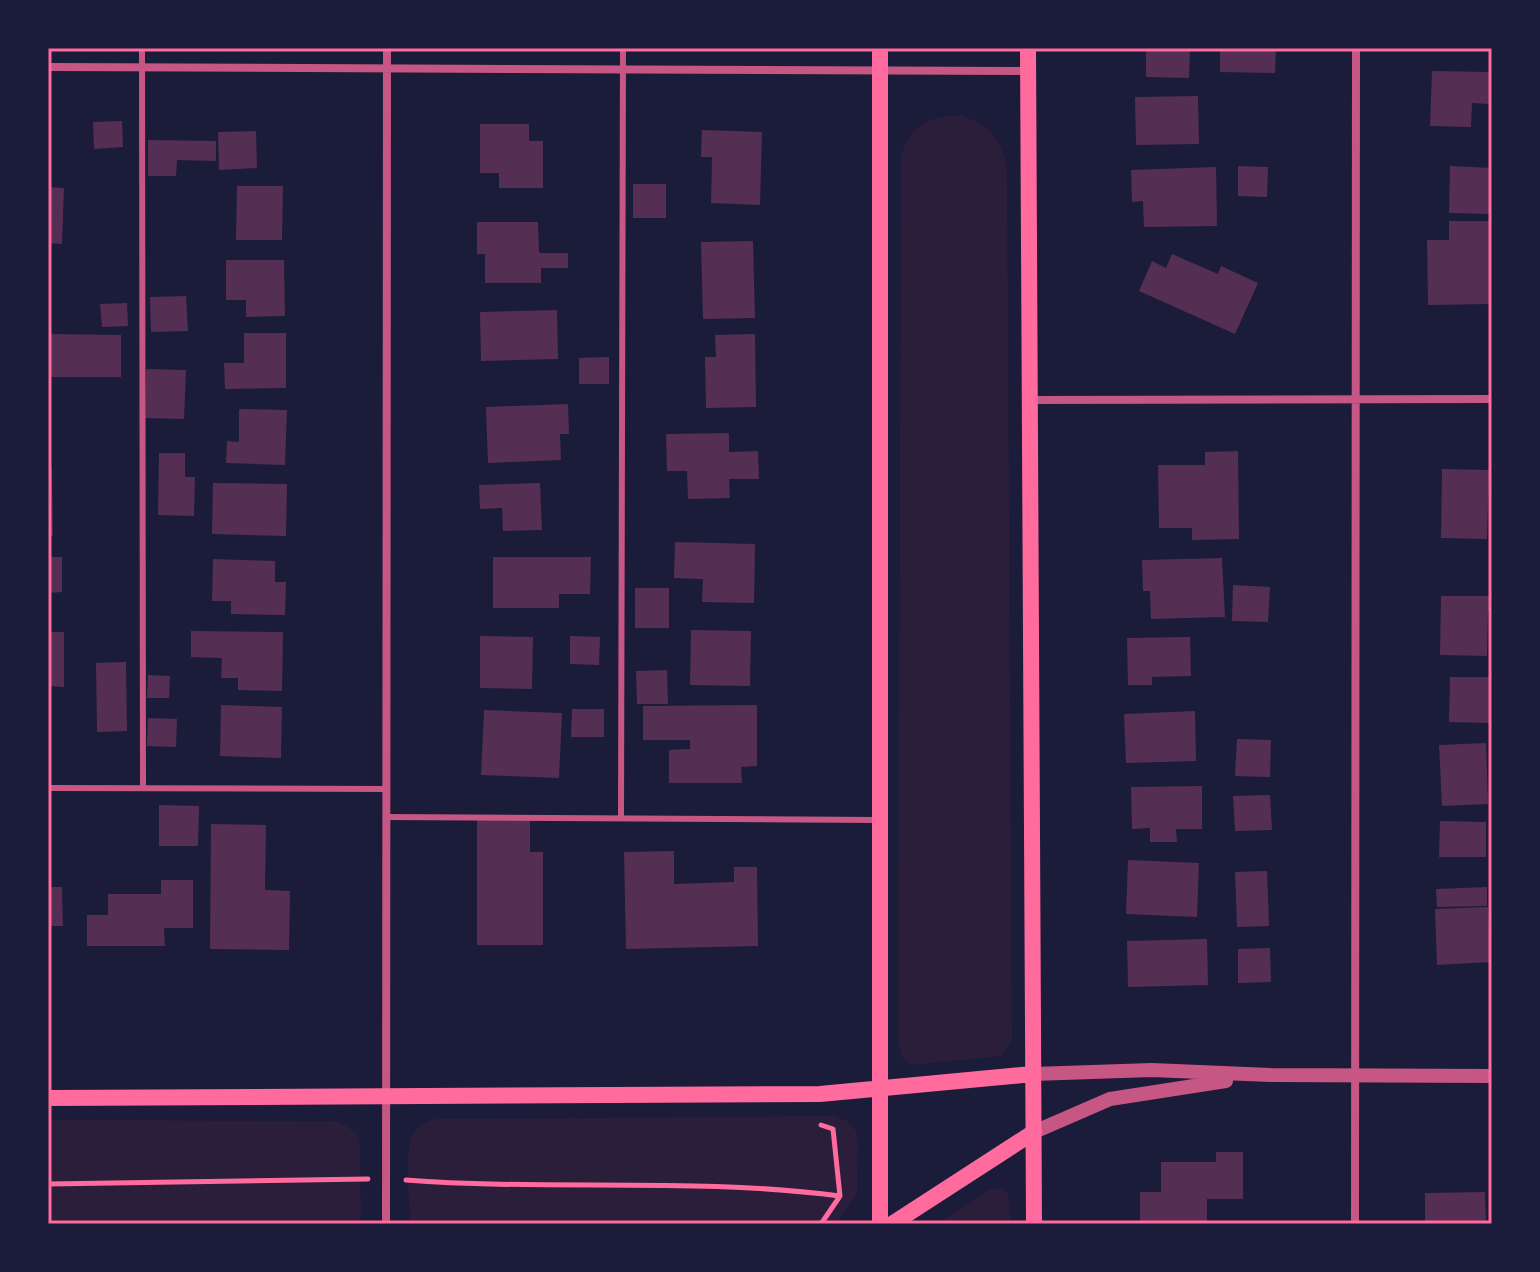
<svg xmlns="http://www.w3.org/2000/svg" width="1540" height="1272" viewBox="0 0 1540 1272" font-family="Literata,serif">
<rect width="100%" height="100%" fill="#1b1b3a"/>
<!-- green -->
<path fill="#2a1e3b" d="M 961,115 C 988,125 1000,138 1007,166 L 1012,1041 L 1001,1056 L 912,1065 L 903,1059 L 898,1044 L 901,155 C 913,123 928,117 961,115 Z
M 835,1116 L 849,1122 L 856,1131 L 858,1145 L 857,1195 L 836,1224 L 410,1224 C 410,1202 403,1149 414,1132 C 419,1123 427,1122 436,1119 Z
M 48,1120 L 337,1121 L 357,1133 L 360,1146 L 361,1224 L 48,1224 Z
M 998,1188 L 1008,1193 L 1011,1224 L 937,1224 L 988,1190 Z"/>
<!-- building -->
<path fill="#542f53" d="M 1130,48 L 1190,48 L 1189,78 L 1146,77 L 1146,51 Z
M 1220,48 L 1276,48 L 1275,73 L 1220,72 Z
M 1432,71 L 1491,72 L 1490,104 L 1472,103 L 1471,127 L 1430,126 Z
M 1198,96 L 1199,144 L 1136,145 L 1135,97 Z
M 122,121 L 123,147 L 94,149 L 93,122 Z
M 480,124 L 529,124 L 529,141 L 543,141 L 543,188 L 499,188 L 499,173 L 480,173 Z
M 702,130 L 762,132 L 760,205 L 711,203 L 712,157 L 701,157 Z
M 256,131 L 257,168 L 219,170 L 218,132 Z
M 148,140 L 216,141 L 216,161 L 177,160 L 176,176 L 148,176 Z
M 1238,166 L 1268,167 L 1267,197 L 1238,196 Z
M 1450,166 L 1492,168 L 1492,214 L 1449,213 Z
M 1216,167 L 1217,226 L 1144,227 L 1143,201 L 1132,202 L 1131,170 Z
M 633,184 L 666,184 L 666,218 L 633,218 Z
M 237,186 L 283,186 L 282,240 L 236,240 Z
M 48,187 L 64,188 L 62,244 L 48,243 Z
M 1449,221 L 1491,221 L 1492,304 L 1428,305 L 1427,240 L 1449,240 Z
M 477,222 L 538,222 L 539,253 L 568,253 L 568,268 L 541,268 L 541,283 L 485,283 L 485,254 L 477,254 Z
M 753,241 L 755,318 L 703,319 L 701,242 Z
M 1172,254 L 1218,274 L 1221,266 L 1258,283 L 1235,334 L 1139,291 L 1152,261 L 1166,268 Z
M 226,260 L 284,260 L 285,316 L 246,317 L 246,300 L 226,300 Z
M 186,296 L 188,331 L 151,332 L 150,297 Z
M 127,303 L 128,326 L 102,327 L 100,304 Z
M 557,310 L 558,359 L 481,361 L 480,312 Z
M 244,333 L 286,333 L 286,388 L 225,389 L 224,363 L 244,363 Z
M 48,334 L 121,335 L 121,377 L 48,377 Z
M 755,334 L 756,407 L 706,408 L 705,357 L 716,357 L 715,335 Z
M 609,357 L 609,384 L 579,384 L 579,358 Z
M 146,369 L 186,370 L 184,419 L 145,418 Z
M 568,404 L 569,434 L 560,434 L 561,460 L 488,463 L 486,407 Z
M 239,409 L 287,410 L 285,465 L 226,463 L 227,441 L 239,442 Z
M 729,433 L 729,452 L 758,451 L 759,479 L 729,479 L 730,498 L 688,499 L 687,471 L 667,471 L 666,434 Z
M 1238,451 L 1239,539 L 1192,540 L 1192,528 L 1159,528 L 1158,465 L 1205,465 L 1205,452 Z
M 159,453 L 185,453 L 185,477 L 195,477 L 194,516 L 158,515 Z
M 48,468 L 52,468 L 53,536 L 48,536 Z
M 1442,469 L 1489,470 L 1487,539 L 1441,538 Z
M 213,483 L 287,484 L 286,536 L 212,534 Z
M 540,483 L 542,530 L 503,531 L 502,508 L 480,509 L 479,485 Z
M 675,542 L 755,544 L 754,603 L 702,602 L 703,579 L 674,578 Z
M 48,557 L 62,557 L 62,592 L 48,593 Z
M 493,557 L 591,557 L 590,594 L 559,594 L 559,608 L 493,608 Z
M 1222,558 L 1225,617 L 1151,619 L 1150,591 L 1143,591 L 1142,560 Z
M 213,559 L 275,561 L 275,582 L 286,582 L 285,615 L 231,614 L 231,601 L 212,601 Z
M 1233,585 L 1270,587 L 1268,622 L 1232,621 Z
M 635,588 L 669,588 L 669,628 L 635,628 Z
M 1441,596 L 1492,596 L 1492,610 L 1488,610 L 1487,656 L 1440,655 Z
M 691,630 L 751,631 L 750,686 L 690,685 Z
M 191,631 L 283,632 L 282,691 L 238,690 L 238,678 L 221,678 L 222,658 L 191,657 Z
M 48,632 L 64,632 L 64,687 L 48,686 Z
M 480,636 L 533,637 L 532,689 L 480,688 Z
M 570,636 L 600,637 L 599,665 L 570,664 Z
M 1190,637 L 1191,676 L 1152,677 L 1152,685 L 1128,685 L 1127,638 Z
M 126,662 L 127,731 L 97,732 L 96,663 Z
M 667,670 L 668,704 L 637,704 L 636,671 Z
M 148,675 L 170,676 L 169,698 L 147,698 Z
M 1450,677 L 1492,677 L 1490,723 L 1449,722 Z
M 221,705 L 282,707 L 281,758 L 220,756 Z
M 757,705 L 757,766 L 741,767 L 742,783 L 669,783 L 669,750 L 690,749 L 690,740 L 643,740 L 643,706 Z
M 572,709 L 604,709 L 604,737 L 571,737 Z
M 484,710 L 562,713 L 559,778 L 481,775 Z
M 1195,711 L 1196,761 L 1126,763 L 1124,714 Z
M 148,718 L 177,719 L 176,747 L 147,746 Z
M 1237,739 L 1271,740 L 1270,777 L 1235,776 Z
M 1486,743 L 1488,804 L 1442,806 L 1439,745 Z
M 1202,786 L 1202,829 L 1176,829 L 1177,842 L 1150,842 L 1150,828 L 1132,829 L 1131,787 Z
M 1270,795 L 1272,830 L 1235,831 L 1233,796 Z
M 159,805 L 199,806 L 198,846 L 159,846 Z
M 477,820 L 530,820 L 530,852 L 543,852 L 543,945 L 477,945 Z
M 1440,821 L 1486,822 L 1486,857 L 1439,857 Z
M 211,824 L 266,825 L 265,890 L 290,891 L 289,950 L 210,949 Z
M 674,851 L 674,884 L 734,882 L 734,867 L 757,867 L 758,946 L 626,949 L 624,852 Z
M 1128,860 L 1199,863 L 1197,917 L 1126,914 Z
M 1267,871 L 1269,926 L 1237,927 L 1235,872 Z
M 161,880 L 193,880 L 193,928 L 164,928 L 165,946 L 87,946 L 87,915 L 108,915 L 108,894 L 161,894 Z
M 48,887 L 62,887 L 63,926 L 48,926 Z
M 1487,887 L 1487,906 L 1437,907 L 1436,889 Z
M 1488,907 L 1490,962 L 1437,965 L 1435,909 Z
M 1207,939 L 1208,985 L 1128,987 L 1127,941 Z
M 1270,948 L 1271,982 L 1238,983 L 1238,949 Z
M 1216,1152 L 1243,1152 L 1243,1199 L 1207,1199 L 1207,1224 L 1140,1224 L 1140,1192 L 1161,1192 L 1161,1162 L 1216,1162 Z
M 1485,1192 L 1486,1224 L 1425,1224 L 1425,1193 Z"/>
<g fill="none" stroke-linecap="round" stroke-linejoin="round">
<!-- path -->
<path stroke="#ff6b9d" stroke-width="5" d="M 821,1125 L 833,1129 L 840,1196 L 821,1224
M 406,1180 C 550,1191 696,1177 840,1196
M 48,1184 L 368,1179"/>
<!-- service -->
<path stroke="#c65784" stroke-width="6" d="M 142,48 L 143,788
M 48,788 L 386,789
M 621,816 L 623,48
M 386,817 L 878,820"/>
<!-- minor -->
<path stroke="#c65784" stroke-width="8" d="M 48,67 L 1028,71
M 1029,400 L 1492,399
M 386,1224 L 387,48
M 1355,1224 L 1356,48"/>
<!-- tertiary -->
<path stroke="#c65784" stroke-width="14" d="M 1033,1074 L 1152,1070 L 1270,1075 L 1492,1076
M 1034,1132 L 1110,1099 L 1226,1081"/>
<!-- secondary -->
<path stroke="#ff6b9d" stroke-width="16" d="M 880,48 L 880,1224
M 1028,48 L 1034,1224
M 48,1098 L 820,1094 L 1033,1074
M 892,1224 L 1034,1132"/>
</g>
<!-- border -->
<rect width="1540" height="1272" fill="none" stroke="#1b1b3a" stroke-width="100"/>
<rect x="50" y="50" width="1440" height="1172" fill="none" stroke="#ff6b9d" stroke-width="3"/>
</svg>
